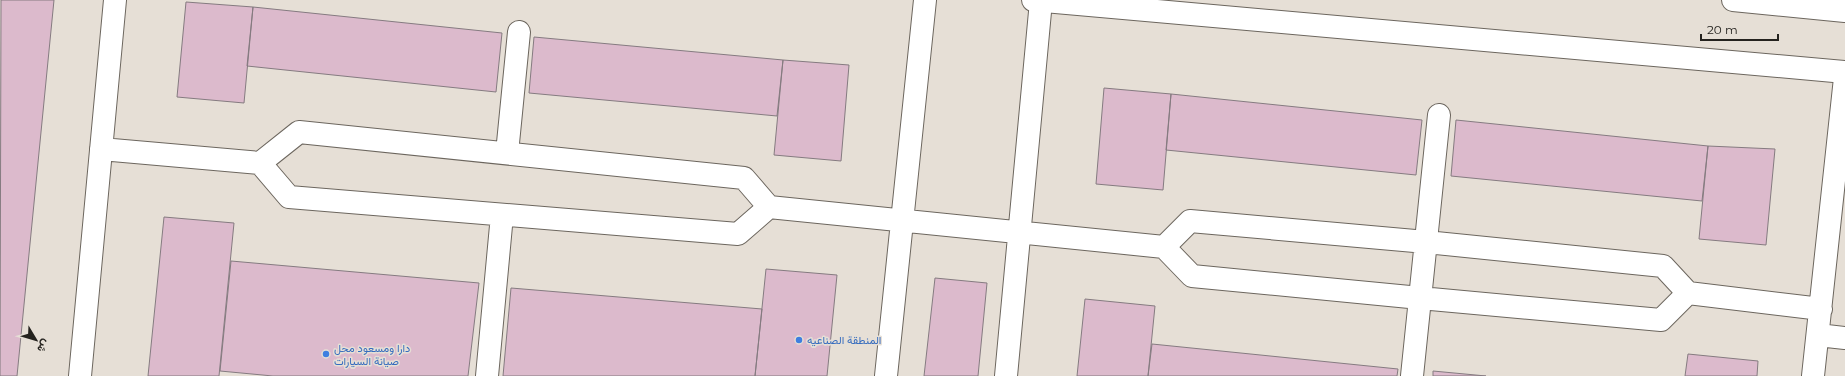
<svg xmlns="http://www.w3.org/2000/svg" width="1845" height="376" viewBox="0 0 1845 376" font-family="Montserrat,Vazirmatn,sans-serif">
<rect width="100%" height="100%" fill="#e6dfd6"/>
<!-- building -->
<path fill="#dcbacc" stroke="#857b80" d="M 1,0 L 54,0 L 17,376 L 0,376 Z
M 186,2 L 253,7 L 244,103 L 177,97 Z
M 253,7 L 502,33 L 496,92 L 247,66 Z
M 534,37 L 783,60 L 777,116 L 529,93 Z
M 783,60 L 849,65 L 841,161 L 774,155 Z
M 1104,88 L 1171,94 L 1163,190 L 1096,184 Z
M 1171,94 L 1422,120 L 1416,175 L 1166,150 Z
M 1456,120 L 1708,146 L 1702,201 L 1451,176 Z
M 1708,146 L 1775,149 L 1766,245 L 1699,239 Z
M 164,217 L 234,223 L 219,376 L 148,376 Z
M 231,261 L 479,283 L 468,376 L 273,376 L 220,371 Z
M 766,269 L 837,275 L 827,376 L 755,376 Z
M 935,278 L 987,283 L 978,376 L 924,376 Z
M 511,288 L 762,309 L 755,376 L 503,376 Z
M 1085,299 L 1155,306 L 1148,376 L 1077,376 Z
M 1152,344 L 1398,369 L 1397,376 L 1148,376 Z
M 1688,354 L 1758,361 L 1757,376 L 1685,376 Z
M 1433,371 L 1486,376 L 1433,376 Z"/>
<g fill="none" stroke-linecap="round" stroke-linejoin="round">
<defs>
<path id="minor" d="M 101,149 L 260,163 L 299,132 L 744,178 L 769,207 L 1164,247 L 1192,276 L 1420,298 L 1661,320 L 1688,293
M 507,153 L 519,32
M 260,163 L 289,197 L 738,234 L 769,207
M 1164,247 L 1190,221 L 1426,242 L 1663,266 L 1688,293 L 1821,309
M 1818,335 L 1845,338
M 80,376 L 115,0
M 487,376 L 502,215
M 886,376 L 925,0
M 1006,376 L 1041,1
M 1412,376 L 1439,115
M 1813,376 L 1845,78"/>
<path id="major" d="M 1033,0 L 1845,72
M 1733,0 L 1845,11"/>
</defs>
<!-- minor casing -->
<use href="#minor" stroke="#6c665e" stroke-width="24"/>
<!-- major casing -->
<use href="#major" stroke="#6c665e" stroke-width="24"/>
<!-- minor -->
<use href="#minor" stroke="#fff" stroke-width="22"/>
<!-- major -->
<use href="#major" stroke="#fff" stroke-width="22"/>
</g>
<!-- markers -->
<g fill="#3f7fe0" stroke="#e6dfd6" stroke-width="1.5">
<circle cx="799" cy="340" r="4"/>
<circle cx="326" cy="354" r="4"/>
</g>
<g text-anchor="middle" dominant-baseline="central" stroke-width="3" stroke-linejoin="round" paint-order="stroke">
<!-- shop labels -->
<g font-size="11" fill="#366cbe" stroke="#e6dfd6" text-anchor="start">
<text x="807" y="340">المنطقة الصناعيه</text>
<text x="334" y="348">دارا ومسعود محل<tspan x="334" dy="13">صيانة السيارات</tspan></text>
</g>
</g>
<!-- north arrow -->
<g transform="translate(36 340) rotate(128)" stroke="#e6dfd6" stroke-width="3" paint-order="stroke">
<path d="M0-3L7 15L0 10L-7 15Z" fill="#24221e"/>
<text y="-6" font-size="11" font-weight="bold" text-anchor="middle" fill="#24221e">ش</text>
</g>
<!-- scale -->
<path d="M1701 34v6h77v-6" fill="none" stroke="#24221e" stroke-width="2"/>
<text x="1707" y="34" font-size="12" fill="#24221e" stroke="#e6dfd6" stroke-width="3" paint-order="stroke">20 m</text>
</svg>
